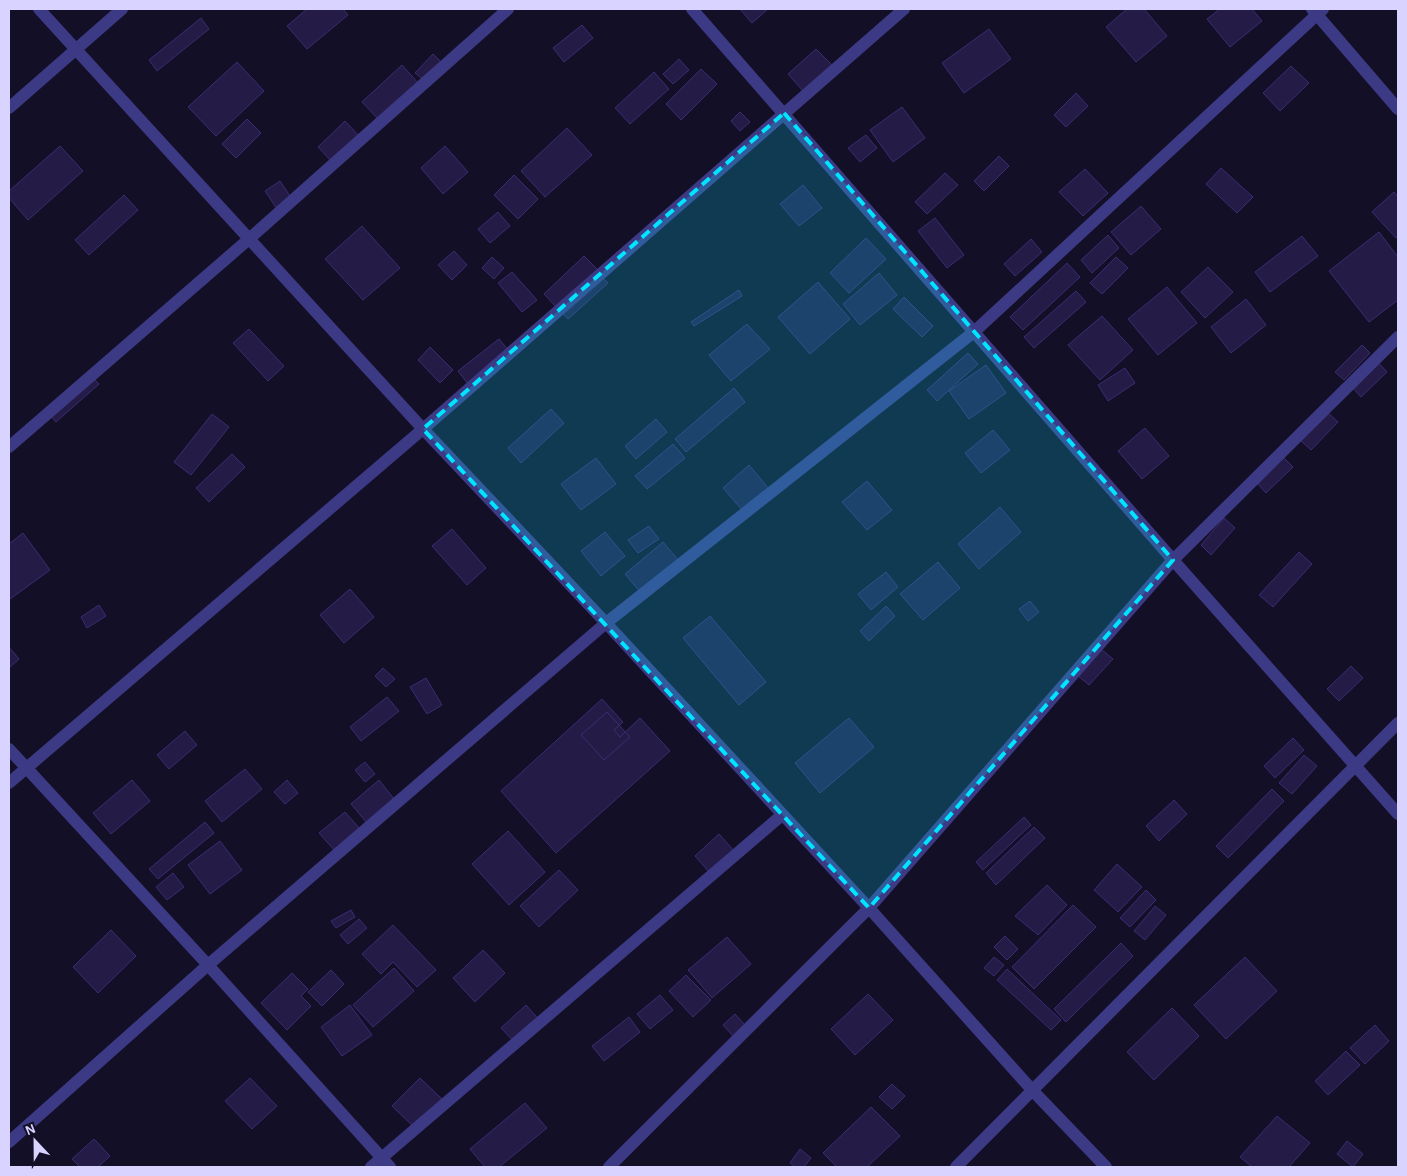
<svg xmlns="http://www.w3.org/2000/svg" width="1407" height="1176" viewBox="0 0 1407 1176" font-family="'Alegreya Sans',sans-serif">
<rect width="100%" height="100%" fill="#130f26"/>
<!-- building -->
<path fill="#241b47" stroke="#3b2d73" d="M 307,9 L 343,9 L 348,15 L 307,49 L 287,26 Z
M 740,9 L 768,9 L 752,23 Z
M 1127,9 L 1144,9 L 1167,36 L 1136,62 L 1106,27 Z
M 1220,9 L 1252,9 L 1262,21 L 1230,47 L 1207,19 Z
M 201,18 L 209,29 L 157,71 L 149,60 Z
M 582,25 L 593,38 L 564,62 L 553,48 Z
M 989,29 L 1011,59 L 964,93 L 942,63 Z
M 816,49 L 832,65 L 803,91 L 788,74 Z
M 433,54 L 442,63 L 425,81 L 415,73 Z
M 679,59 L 689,70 L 673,84 L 663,74 Z
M 237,62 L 264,91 L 216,136 L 188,107 Z
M 402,65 L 419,84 L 380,121 L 362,102 Z
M 1291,66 L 1309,83 L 1280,111 L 1263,93 Z
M 701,69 L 717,84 L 681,120 L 666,104 Z
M 654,72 L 669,89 L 630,124 L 615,108 Z
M 1076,93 L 1088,106 L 1066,127 L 1054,115 Z
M 902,107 L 925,138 L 893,162 L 870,130 Z
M 740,112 L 750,122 L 740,131 L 731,121 Z
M 247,119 L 261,133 L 236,158 L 222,144 Z
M 345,121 L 360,137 L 332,162 L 318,147 Z
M 567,128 L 592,155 L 545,197 L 521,171 Z
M 866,135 L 877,148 L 860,162 L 848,148 Z
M 60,146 L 83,171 L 28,220 L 9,198 L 9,191 Z
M 445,146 L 468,172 L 443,194 L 421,168 Z
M 999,156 L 1009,166 L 984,191 L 974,181 Z
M 1221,168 L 1253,197 L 1237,213 L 1206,184 Z
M 1085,169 L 1108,193 L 1083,216 L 1059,192 Z
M 945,173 L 958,185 L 927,214 L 915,202 Z
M 514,175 L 538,199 L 518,219 L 494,195 Z
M 280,181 L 292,199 L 277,209 L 265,191 Z
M 803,185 L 822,208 L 799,226 L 780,204 Z
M 1394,192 L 1398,197 L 1398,235 L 1396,238 L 1372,212 Z
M 124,195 L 138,210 L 89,255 L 75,240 Z
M 1141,206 L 1161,229 L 1131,255 L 1111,232 Z
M 498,212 L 510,226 L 490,243 L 478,229 Z
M 935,218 L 964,255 L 947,268 L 918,231 Z
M 362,226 L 400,268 L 363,300 L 325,259 Z
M 1379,232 L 1398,257 L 1398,300 L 1369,322 L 1329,271 Z
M 1108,235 L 1119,248 L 1092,273 L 1081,260 Z
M 1302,236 L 1318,256 L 1270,292 L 1255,272 Z
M 866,238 L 886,259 L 849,293 L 830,273 Z
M 1031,239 L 1042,252 L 1015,276 L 1004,264 Z
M 454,251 L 467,265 L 452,280 L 438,265 Z
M 584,256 L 598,270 L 558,309 L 544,294 Z
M 492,257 L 504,268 L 494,279 L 482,268 Z
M 1116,257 L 1128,268 L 1102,294 L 1090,283 Z
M 1067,263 L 1080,277 L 1023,330 L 1010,317 Z
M 1208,267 L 1233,292 L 1205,318 L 1181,292 Z
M 512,272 L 537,300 L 522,312 L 498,283 Z
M 879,273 L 897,295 L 860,325 L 843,304 Z
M 601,276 L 608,283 L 568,319 L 561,312 Z
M 818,282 L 850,319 L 810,354 L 778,317 Z
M 1167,287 L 1197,323 L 1158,355 L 1128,319 Z
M 739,290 L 742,296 L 694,326 L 691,322 Z
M 1076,291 L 1086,302 L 1034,348 L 1024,337 Z
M 904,297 L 933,326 L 922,337 L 893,309 Z
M 1246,299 L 1266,325 L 1231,353 L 1211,327 Z
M 1102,316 L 1133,350 L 1100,380 L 1068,345 Z
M 747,324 L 770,349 L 731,381 L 709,355 Z
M 249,329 L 284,366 L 268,381 L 233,343 Z
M 499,339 L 509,351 L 468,384 L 458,371 Z
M 1362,345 L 1370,353 L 1344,380 L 1335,372 Z
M 430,347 L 453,370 L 440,383 L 418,360 Z
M 968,353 L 978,364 L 937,401 L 927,390 Z
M 1377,361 L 1387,372 L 1361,397 L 1352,387 Z
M 986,365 L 1006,393 L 969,419 L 949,391 Z
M 1125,368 L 1135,383 L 1108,401 L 1098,385 Z
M 92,377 L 99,384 L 56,422 L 50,415 Z
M 734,388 L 745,402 L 686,452 L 675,439 Z
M 551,409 L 564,423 L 521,463 L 508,448 Z
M 1326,411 L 1338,422 L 1311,450 L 1299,439 Z
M 212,414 L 229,427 L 191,475 L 174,462 Z
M 656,419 L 667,432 L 636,459 L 625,446 Z
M 1145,428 L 1169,456 L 1142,479 L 1118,451 Z
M 993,430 L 1010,450 L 981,473 L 965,453 Z
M 673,444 L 685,458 L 647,489 L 635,476 Z
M 232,454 L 245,467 L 209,502 L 196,488 Z
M 1282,456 L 1293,467 L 1266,493 L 1256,482 Z
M 596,458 L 616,484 L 581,510 L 561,484 Z
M 749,465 L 769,489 L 743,511 L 723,488 Z
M 867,481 L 892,510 L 867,530 L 842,502 Z
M 1000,507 L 1021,532 L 979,569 L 958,544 Z
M 1224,518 L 1235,528 L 1211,555 L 1201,545 Z
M 649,526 L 659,539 L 638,553 L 628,540 Z
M 452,529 L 486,568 L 467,585 L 432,546 Z
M 605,532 L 625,556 L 601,576 L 581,551 Z
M 23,533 L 50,570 L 10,599 L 9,597 L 9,544 Z
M 663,542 L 679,561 L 641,593 L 625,574 Z
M 1299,552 L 1312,564 L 1273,607 L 1259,595 Z
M 938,562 L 960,588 L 923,620 L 900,594 Z
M 886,572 L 898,587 L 871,610 L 858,594 Z
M 350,589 L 374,617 L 344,643 L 320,615 Z
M 1030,601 L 1039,612 L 1028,621 L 1019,609 Z
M 99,605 L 106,616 L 87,628 L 81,617 Z
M 886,606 L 895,616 L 869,641 L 860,631 Z
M 710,616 L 766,682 L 739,705 L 683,638 Z
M 9,647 L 19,659 L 9,668 Z
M 1101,649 L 1113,659 L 1089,685 L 1077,675 Z
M 1351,666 L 1363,678 L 1339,701 L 1327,689 Z
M 383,668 L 395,679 L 386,687 L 375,676 Z
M 426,678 L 442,705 L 427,714 L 410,687 Z
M 387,697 L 399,711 L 361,741 L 350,727 Z
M 602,699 L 623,722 L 614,730 L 620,737 L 640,718 L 670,751 L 556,853 L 501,791 Z
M 607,712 L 630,737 L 604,760 L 581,735 Z
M 849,718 L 874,747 L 820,793 L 795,763 Z
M 185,731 L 197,745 L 169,769 L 157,755 Z
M 1293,738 L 1304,750 L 1275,778 L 1264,766 Z
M 1304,755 L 1317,766 L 1292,794 L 1279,783 Z
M 365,762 L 375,774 L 365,782 L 355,770 Z
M 245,769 L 262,789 L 222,822 L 205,801 Z
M 132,780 L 150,801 L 111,834 L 93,813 Z
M 287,780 L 298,793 L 285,804 L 274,792 Z
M 379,780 L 395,800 L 367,823 L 351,804 Z
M 1272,789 L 1284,801 L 1228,858 L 1216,846 Z
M 1174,800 L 1187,814 L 1159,841 L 1146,826 Z
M 345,812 L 360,829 L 335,851 L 319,833 Z
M 1024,817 L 1031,825 L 983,870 L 976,862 Z
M 205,822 L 214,833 L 158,879 L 149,869 Z
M 1034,827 L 1045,838 L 996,885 L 986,873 Z
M 508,831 L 545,872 L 509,905 L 472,864 Z
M 719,834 L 735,852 L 710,873 L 695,856 Z
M 220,841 L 242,870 L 210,894 L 188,865 Z
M 1117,864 L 1142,887 L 1118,912 L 1094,890 Z
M 559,870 L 578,890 L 539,927 L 520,906 Z
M 173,873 L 184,887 L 167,900 L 156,887 Z
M 1047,885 L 1067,905 L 1038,935 L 1015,916 Z
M 1146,890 L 1156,900 L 1130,927 L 1120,918 Z
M 1073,905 L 1096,927 L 1034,989 L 1012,967 Z
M 1155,906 L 1166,915 L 1145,940 L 1134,931 Z
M 351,910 L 355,917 L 336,928 L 331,921 Z
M 359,919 L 367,928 L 348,944 L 340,935 Z
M 393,925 L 436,970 L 417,987 L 393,962 L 381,974 L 362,954 Z
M 111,930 L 136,956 L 98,993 L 73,967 Z
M 1005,936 L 1018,949 L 1007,960 L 994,947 Z
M 727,937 L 751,964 L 712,998 L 688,970 Z
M 1121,943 L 1133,956 L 1066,1022 L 1054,1009 Z
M 483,950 L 505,973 L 475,1002 L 453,978 Z
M 994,957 L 1004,965 L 994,976 L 984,968 Z
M 1245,957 L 1277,991 L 1226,1039 L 1194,1005 Z
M 394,968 L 414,991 L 373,1027 L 353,1005 Z
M 1007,969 L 1061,1020 L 1051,1030 L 997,980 Z
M 331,970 L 344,984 L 322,1006 L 308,992 Z
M 292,973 L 308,989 L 301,996 L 311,1006 L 287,1030 L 261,1003 Z
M 686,975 L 711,1000 L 693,1017 L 669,991 Z
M 868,994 L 893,1020 L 855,1055 L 831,1029 Z
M 660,995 L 673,1010 L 650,1029 L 637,1014 Z
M 350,1005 L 372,1035 L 342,1056 L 321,1027 Z
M 526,1005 L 541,1022 L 516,1044 L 501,1028 Z
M 1172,1008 L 1199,1036 L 1154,1080 L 1127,1052 Z
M 735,1014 L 745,1025 L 733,1036 L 723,1025 Z
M 629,1017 L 640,1032 L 604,1061 L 592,1046 Z
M 1375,1025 L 1389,1041 L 1365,1064 L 1350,1048 Z
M 1346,1051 L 1360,1065 L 1328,1095 L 1315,1081 Z
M 250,1078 L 277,1106 L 252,1129 L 225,1101 Z
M 420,1078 L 444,1101 L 416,1129 L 392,1106 Z
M 892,1084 L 905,1096 L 892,1109 L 879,1097 Z
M 525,1103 L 547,1128 L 499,1167 L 485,1167 L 470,1149 Z
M 871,1107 L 900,1136 L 867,1167 L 837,1167 L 823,1153 Z
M 1277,1116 L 1310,1143 L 1289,1167 L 1252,1167 L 1240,1157 Z
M 94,1139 L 110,1156 L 98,1167 L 80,1167 L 72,1159 Z
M 1347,1141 L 1363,1154 L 1353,1167 L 1337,1154 Z
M 800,1149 L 811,1158 L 804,1167 L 795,1167 L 790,1163 Z"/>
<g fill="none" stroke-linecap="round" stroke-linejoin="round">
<!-- minor -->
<path stroke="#3d3a85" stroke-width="12" d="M 692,9 L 1173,560 L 1398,814
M 1312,9 L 1398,109
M 9,108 L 122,9
M 9,447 L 249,239 L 508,9
M 9,749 L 208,965 L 390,1167
M 9,783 L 423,429 L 904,9
M 9,1142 L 208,965 L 606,623 L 975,331 L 1323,9
M 371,1167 L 782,815
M 609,1167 L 869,908 L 1173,560 L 1398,337
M 956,1167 L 1398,723"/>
<!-- tertiary -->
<path stroke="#3d3a85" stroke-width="12" d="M 39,9 L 423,429 L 606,623 L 869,908 L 1033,1091 L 1106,1167"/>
</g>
<!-- marked area -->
<path fill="#00e5ff" fill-opacity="0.2" stroke="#00e5ff" stroke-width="4" stroke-dasharray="10 6" stroke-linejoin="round" d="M 784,113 L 1173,560 L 869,908 L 423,429 Z"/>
<!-- border -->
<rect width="1407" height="1176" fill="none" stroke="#d9d4ff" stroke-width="20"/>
<!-- north arrow -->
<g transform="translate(35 1141) rotate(338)" stroke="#130f26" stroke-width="4" paint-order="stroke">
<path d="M0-4L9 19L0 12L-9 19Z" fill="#d9d4ff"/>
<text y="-8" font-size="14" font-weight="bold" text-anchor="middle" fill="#d9d4ff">N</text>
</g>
</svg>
